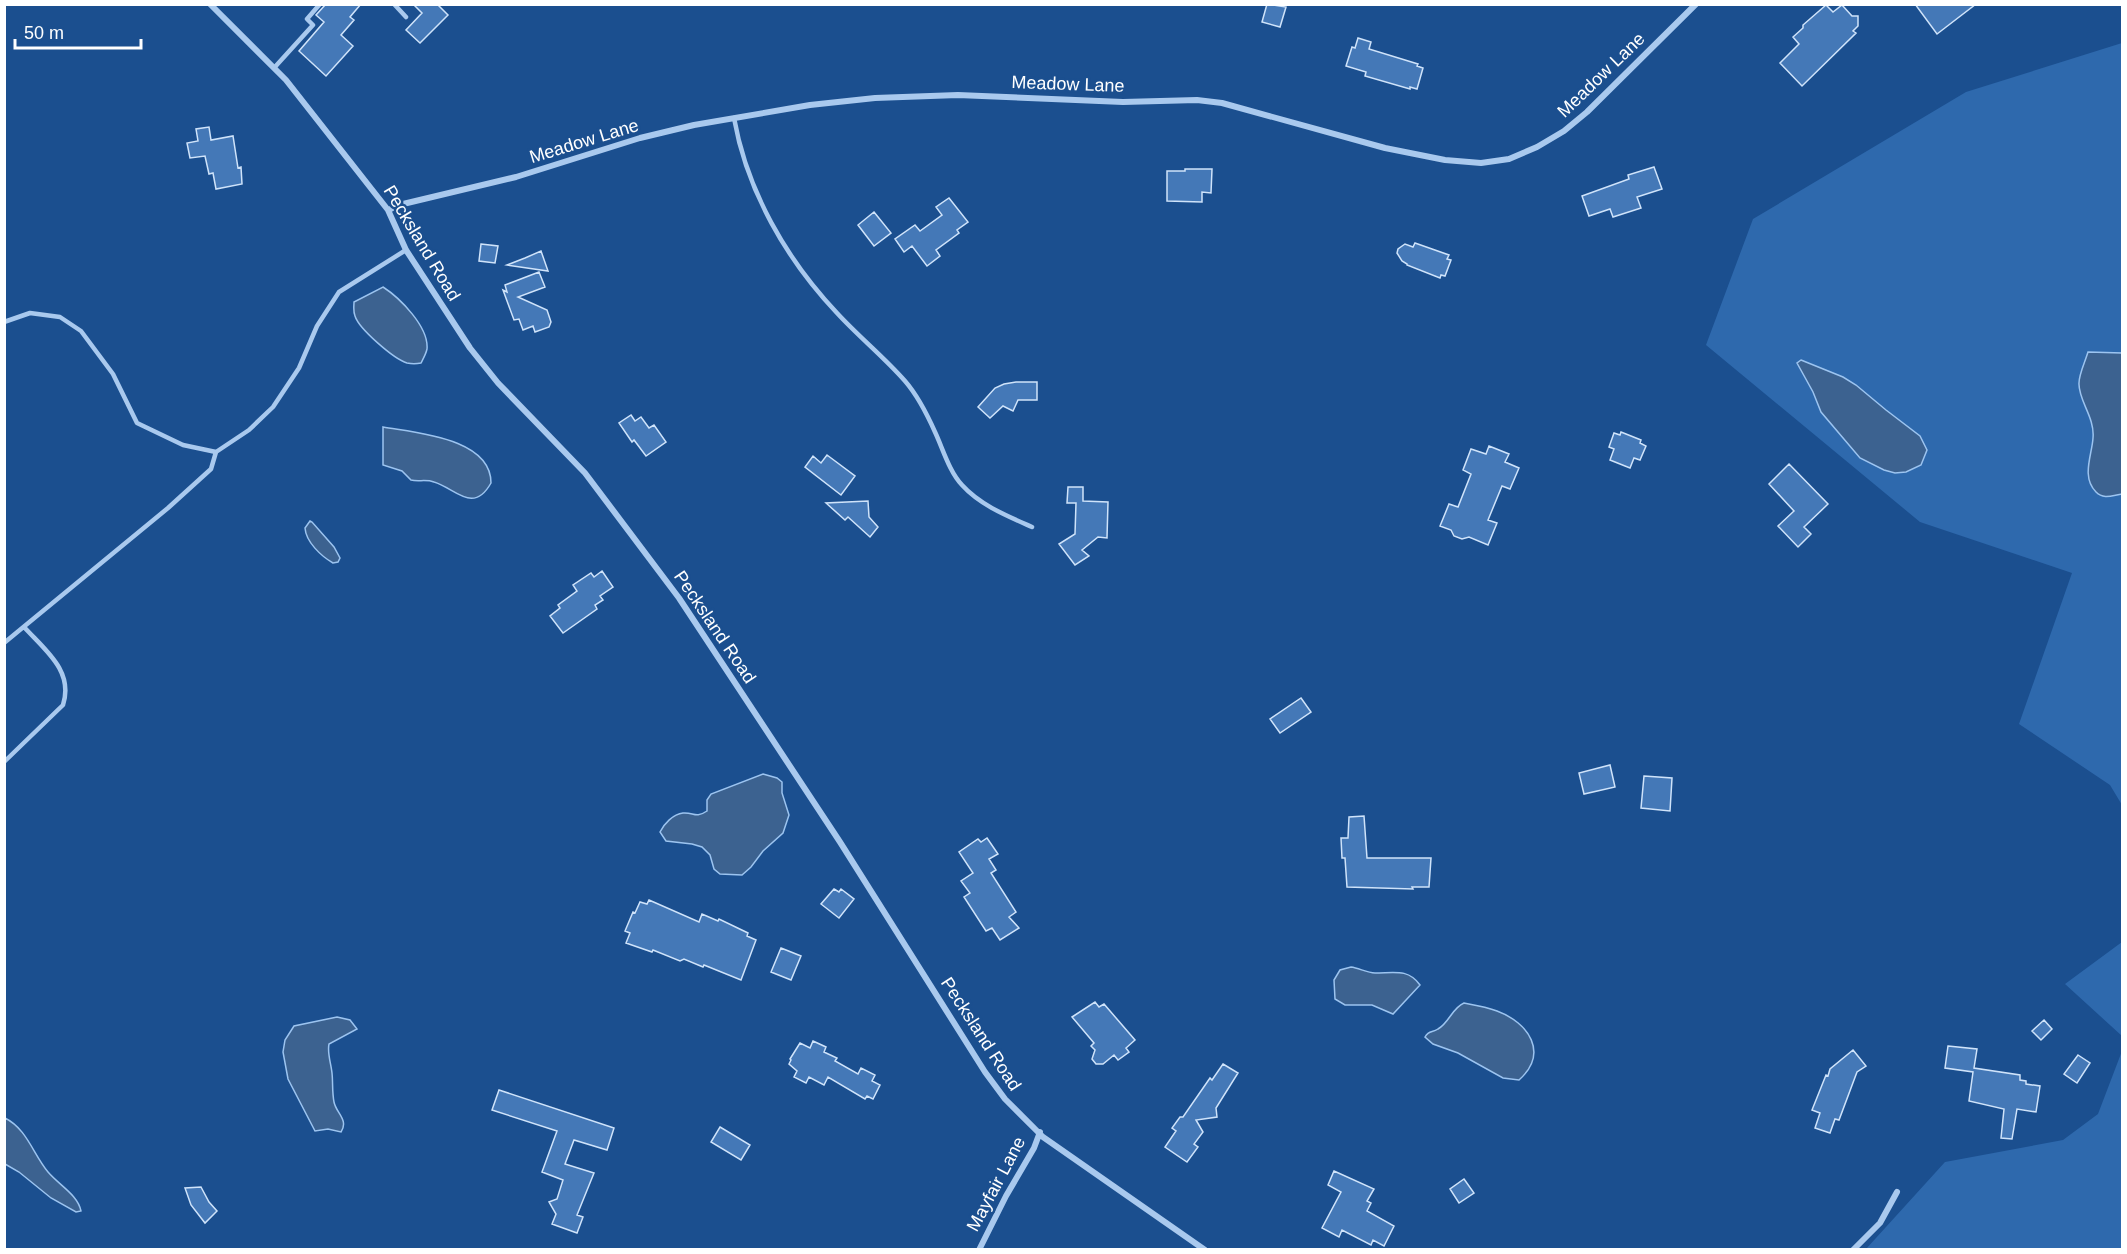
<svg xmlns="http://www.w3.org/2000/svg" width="2127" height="1254" viewBox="0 0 2127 1254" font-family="Arial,sans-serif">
<rect width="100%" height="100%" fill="#1b4f8f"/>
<!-- green -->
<path fill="#2e69ad" d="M 2122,43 L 2122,805 L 2110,785 L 2019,724 L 2072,573 L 1920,522 L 1706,345 L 1753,219 L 1966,92 Z
M 2122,942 L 2122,1036 L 2065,984 Z
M 2122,1051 L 2122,1249 L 1866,1249 L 1945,1162 L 2063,1140 L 2098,1114 Z"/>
<!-- water -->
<path fill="#3c6290" stroke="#9cc4f0" stroke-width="1.5" d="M 383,287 C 400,298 429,327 427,349 C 426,354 423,359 421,363 C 416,364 412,364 407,363 C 394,359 359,329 355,316 C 353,311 354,306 354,302 Z
M 2088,352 L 2122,353 L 2122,494 C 2113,495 2104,500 2096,492 C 2081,477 2092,455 2093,438 C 2095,417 2078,400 2079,383 C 2079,374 2085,362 2088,352 Z
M 1801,360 L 1843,377 L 1856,385 L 1886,410 L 1920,436 L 1927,450 L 1921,465 L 1906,472 L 1895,473 L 1884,470 L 1860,458 L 1821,412 L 1813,392 L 1797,363 Z
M 383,427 C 416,433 491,438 491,483 C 473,515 455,488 434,482 C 426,479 418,482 411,480 L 402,471 L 383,465 Z
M 310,521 L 312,522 L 334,547 L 340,558 L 338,562 L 333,563 C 321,556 306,542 305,528 Z
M 763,774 L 777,778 L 782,782 L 782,793 L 789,815 L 783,833 L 763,851 L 751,867 L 742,875 L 720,874 L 714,869 L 710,855 L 702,847 L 692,844 L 666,841 L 660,832 C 664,824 673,814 683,813 C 694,812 695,819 707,811 L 707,800 L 711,794 Z
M 1351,967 C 1359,968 1367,973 1375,973 C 1393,973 1408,968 1420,985 L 1393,1014 L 1372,1005 L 1345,1005 L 1335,999 L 1334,980 L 1340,970 Z
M 1464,1003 C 1475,1005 1487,1007 1497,1011 C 1529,1023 1549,1053 1519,1080 L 1503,1078 L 1458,1053 L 1433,1044 L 1425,1037 C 1429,1030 1432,1033 1438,1029 C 1449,1023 1452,1008 1464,1003 Z
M 337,1017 L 350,1020 L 357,1029 L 329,1044 C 327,1053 331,1063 332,1073 C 333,1082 332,1092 334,1102 C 336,1113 349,1120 341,1132 L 328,1129 L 315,1131 L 288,1079 L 283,1052 L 285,1040 L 294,1026 Z
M 5,1118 C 27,1129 33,1154 48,1172 C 59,1185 78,1195 81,1211 L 76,1212 L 51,1198 L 19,1172 L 5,1164 Z"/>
<!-- building -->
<path fill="#4478b7" stroke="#cfe3fa" stroke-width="1.5" d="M 326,4 L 361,4 L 350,17 L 354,20 L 341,35 L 353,46 L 326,76 L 299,51 L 324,22 L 316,15 Z
M 413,4 L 437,4 L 448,15 L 420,43 L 406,30 L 422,13 Z
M 1267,4 L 1286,7 L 1280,27 L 1262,22 Z
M 1915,4 L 1976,4 L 1937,34 Z
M 1826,5 L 1833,12 L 1842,5 L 1852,16 L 1858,16 L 1858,26 L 1853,31 L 1856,33 L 1802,86 L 1780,63 L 1799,44 L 1793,37 L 1803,28 L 1803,25 Z
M 1358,38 L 1371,42 L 1369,49 L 1418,64 L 1417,66 L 1423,68 L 1417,89 L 1410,87 L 1410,89 L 1365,76 L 1366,72 L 1346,66 L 1352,47 L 1355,48 Z
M 209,127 L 211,140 L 233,136 L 238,168 L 241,167 L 242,184 L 216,189 L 213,173 L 209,174 L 205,156 L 190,158 L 187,143 L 198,141 L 196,129 Z
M 1654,167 L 1662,189 L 1637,197 L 1641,208 L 1613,217 L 1610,209 L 1589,216 L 1582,196 L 1629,179 L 1628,175 Z
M 1185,169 L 1212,169 L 1211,193 L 1202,192 L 1202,202 L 1167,201 L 1167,171 L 1185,171 Z
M 949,198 L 968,222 L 957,230 L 959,233 L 936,250 L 940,256 L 927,266 L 912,246 L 904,252 L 895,239 L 915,225 L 920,231 L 942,215 L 936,207 Z
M 874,212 L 891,233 L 874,246 L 858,225 Z
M 1415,243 L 1449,255 L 1447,259 L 1451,260 L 1445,276 L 1441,275 L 1440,278 L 1407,265 L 1407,264 L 1402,261 L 1397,253 L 1398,249 L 1405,244 L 1413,247 Z
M 481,244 L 498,246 L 495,263 L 479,261 Z
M 541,251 L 548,271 L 507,265 L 525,258 Z
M 539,272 L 545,287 L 518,297 L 547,310 L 551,322 L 549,327 L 535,332 L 533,326 L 523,330 L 519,319 L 514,320 L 503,290 L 507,292 L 505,285 Z
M 1016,382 L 1037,382 L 1037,400 L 1018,400 L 1013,411 L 1003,406 L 990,418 L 978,407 L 995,388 L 1004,384 Z
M 631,415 L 635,421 L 641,417 L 649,428 L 654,425 L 666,442 L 646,456 L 634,440 L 632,442 L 619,423 Z
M 1621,432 L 1641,440 L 1640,443 L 1646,446 L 1640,460 L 1634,458 L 1630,468 L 1610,460 L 1614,449 L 1609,447 L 1614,433 L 1620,435 Z
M 1489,446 L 1509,454 L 1505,462 L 1519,468 L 1510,489 L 1502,486 L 1488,520 L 1497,523 L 1488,545 L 1469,537 L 1462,539 L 1454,536 L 1451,530 L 1440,526 L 1449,504 L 1458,507 L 1471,474 L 1463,470 L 1471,449 L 1486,454 Z
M 827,455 L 855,476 L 841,495 L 805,467 L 813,456 L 821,463 Z
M 1789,464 L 1828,504 L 1804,527 L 1811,534 L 1798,547 L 1778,526 L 1794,511 L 1769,484 Z
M 1068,487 L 1083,487 L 1083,501 L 1108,502 L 1107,538 L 1098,537 L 1082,550 L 1089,556 L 1075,565 L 1059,544 L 1075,534 L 1076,503 L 1067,503 Z
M 868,501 L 869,517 L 878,527 L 870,537 L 848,517 L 845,520 L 826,503 Z
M 602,571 L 613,587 L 600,596 L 603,600 L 595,605 L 597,609 L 563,633 L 550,616 L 560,608 L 558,605 L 577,591 L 573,585 L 591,573 L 594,577 Z
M 1301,698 L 1311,712 L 1280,733 L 1270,719 Z
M 1610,765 L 1615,787 L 1584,794 L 1579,773 Z
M 1644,776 L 1672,778 L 1670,811 L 1641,808 Z
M 1364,816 L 1367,858 L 1431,858 L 1429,887 L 1412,887 L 1413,889 L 1347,887 L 1345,858 L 1342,858 L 1341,838 L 1348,838 L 1349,817 Z
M 987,838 L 998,854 L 989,859 L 996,870 L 991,873 L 1016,912 L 1009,917 L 1019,928 L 1000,940 L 992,928 L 986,931 L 964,897 L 970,893 L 961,881 L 973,873 L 959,852 L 978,839 L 981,842 Z
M 834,889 L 839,892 L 841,889 L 854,899 L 839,918 L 821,904 Z
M 649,900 L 699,922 L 702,914 L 718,921 L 719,919 L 748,933 L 747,936 L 756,940 L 741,980 L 704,965 L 703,967 L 684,959 L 680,961 L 653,950 L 652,952 L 626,943 L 630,933 L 625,931 L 633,912 L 635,913 L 640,902 L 647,904 Z
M 781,948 L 801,956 L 791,980 L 771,972 Z
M 1095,1002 L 1099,1007 L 1104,1004 L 1135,1040 L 1126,1048 L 1129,1052 L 1118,1060 L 1114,1055 L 1103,1064 L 1096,1064 L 1092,1059 L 1095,1050 L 1091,1046 L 1094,1043 L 1072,1017 Z
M 2044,1020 L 2052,1029 L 2041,1040 L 2032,1031 Z
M 813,1041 L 826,1047 L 824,1052 L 837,1058 L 835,1061 L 858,1074 L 861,1068 L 875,1075 L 872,1081 L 880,1085 L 873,1099 L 867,1096 L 865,1099 L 828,1077 L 824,1085 L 809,1077 L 806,1083 L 794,1077 L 797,1071 L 789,1064 L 791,1060 L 790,1059 L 800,1043 L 810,1048 Z
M 1948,1046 L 1977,1049 L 1974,1068 L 2020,1075 L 2020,1080 L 2026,1081 L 2026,1084 L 2040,1086 L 2036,1112 L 2017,1109 L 2012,1139 L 2001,1138 L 2004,1109 L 1969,1101 L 1973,1072 L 1945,1068 Z
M 1853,1050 L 1866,1066 L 1857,1072 L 1839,1120 L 1835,1119 L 1830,1133 L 1815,1128 L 1820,1113 L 1812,1110 L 1826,1075 L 1828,1076 L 1830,1069 Z
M 2078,1055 L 2090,1063 L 2077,1083 L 2064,1074 Z
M 1223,1064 L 1238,1073 L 1216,1108 L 1217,1117 L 1196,1120 L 1203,1132 L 1194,1144 L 1198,1147 L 1187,1162 L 1165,1147 L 1176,1131 L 1172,1128 L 1180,1117 L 1183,1117 L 1210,1078 L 1212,1080 Z
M 499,1090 L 614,1128 L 607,1150 L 574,1140 L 565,1164 L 594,1173 L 577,1215 L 583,1217 L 577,1233 L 552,1224 L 556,1214 L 549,1202 L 557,1199 L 563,1180 L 542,1172 L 557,1131 L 492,1110 Z
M 720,1127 L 750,1145 L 741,1160 L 711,1142 Z
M 1334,1171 L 1374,1189 L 1367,1201 L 1371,1203 L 1367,1211 L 1394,1226 L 1384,1246 L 1373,1240 L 1371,1245 L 1342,1230 L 1339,1237 L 1322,1228 L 1341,1192 L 1328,1185 Z
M 1464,1179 L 1474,1193 L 1459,1203 L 1450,1189 Z
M 201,1187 L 209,1202 L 217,1211 L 205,1223 L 191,1205 L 185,1188 Z"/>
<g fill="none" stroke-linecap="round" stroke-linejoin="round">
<!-- service -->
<path stroke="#a9c9ee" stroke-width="4.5" d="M 394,4 L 406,17
M 274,68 L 313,25 L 307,19 L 320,4
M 734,118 C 747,191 786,259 837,313 C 859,337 884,357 905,381 C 918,396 927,414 935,432 C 943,449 949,471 962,485 C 980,505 1007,516 1032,527
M 4,322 L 30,313 L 60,317 L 81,331 L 113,374 L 137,423 L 183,445 L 216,452 L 249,430 L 273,407 L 299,368 L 317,326 L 339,292 L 406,250
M 4,643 L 168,508 L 211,469 L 216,452
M 4,762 L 63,705 C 74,671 45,650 24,627"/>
<!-- minor -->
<path stroke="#a9c9ee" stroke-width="6" d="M 210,4 L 286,80 L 388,210 L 406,250 L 470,348 L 498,383 L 585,473 L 679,598 L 840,842 L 985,1072 L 1005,1099 L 1043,1137 L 1205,1250
M 388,210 L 403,204 L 516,177 L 640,138 L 694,125 L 810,105 L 875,98 L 958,95 L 1123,102 L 1197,100 L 1222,103 L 1385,148 L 1445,160 L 1481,163 L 1509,159 L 1537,147 L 1564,131 L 1587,112 L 1696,4
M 979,1250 L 1006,1196 L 1034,1148 L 1040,1132
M 1853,1250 L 1880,1223 L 1897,1192"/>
</g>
<g text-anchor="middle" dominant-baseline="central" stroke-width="5" stroke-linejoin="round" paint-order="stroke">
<!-- street labels -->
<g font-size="18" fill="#fff" stroke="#1b4f8f">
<text transform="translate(1601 75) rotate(-44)">Meadow Lane</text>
<text transform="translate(1068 84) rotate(2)">Meadow Lane</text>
<text transform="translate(584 141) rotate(-17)">Meadow Lane</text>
<text transform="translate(422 243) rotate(59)">Pecksland Road</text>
<text transform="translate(715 627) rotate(56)">Pecksland Road</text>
<text transform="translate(981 1034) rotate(57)">Pecksland Road</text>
<text transform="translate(996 1184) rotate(-62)">Mayfair Lane</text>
</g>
</g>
<!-- border -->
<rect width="2127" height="1254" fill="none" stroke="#ffffff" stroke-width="12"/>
<!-- scale -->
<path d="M15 39v9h126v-9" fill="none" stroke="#ffffff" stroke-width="3"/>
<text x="24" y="39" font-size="18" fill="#ffffff" stroke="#1b4f8f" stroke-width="4.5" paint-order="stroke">50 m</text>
</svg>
